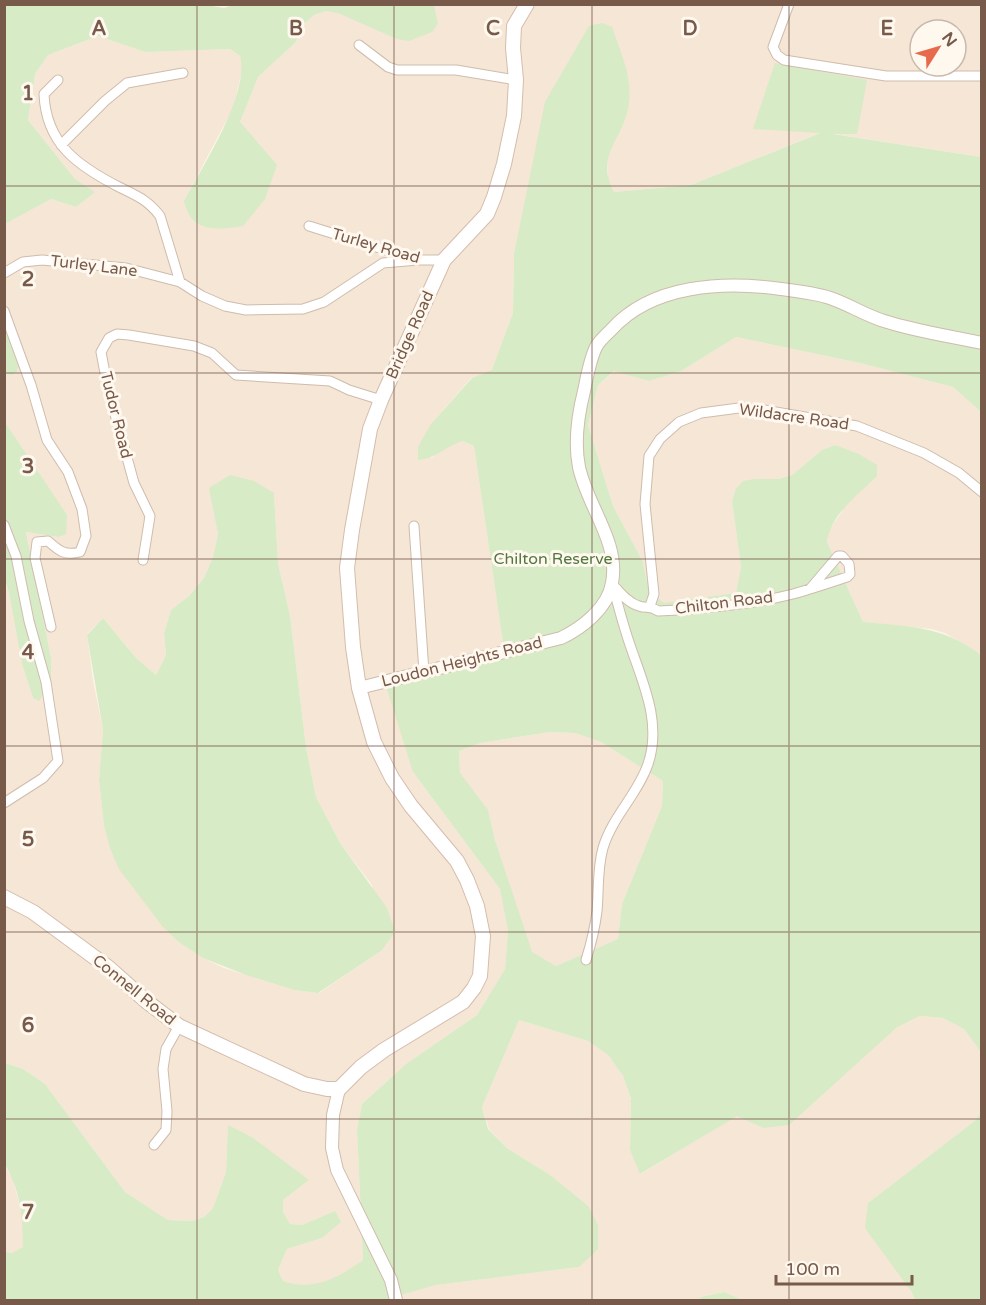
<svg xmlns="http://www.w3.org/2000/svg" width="986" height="1305" viewBox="0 0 986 1305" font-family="'Varela Round',sans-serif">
<rect width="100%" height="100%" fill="#fdf4e8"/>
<!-- residential -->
<path fill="#f5e6d6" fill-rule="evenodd" d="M 434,5 L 981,5 L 981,157 L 822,132 L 691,185 L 614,192 L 608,181 L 607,158 L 627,113 L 514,254 L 513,313 L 492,371 L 471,378 L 431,424 L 431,458 L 451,444 L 463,441 L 474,446 L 505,656 L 413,772 L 500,889 L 508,931 L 505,969 L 477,1015 L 406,1064 L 362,1104 L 357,1129 L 363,1260 L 341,1276 L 319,1285 L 293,1285 L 283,1281 L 278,1270 L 287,1249 L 322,1238 L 335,1211 L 302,1225 L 290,1224 L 283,1212 L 283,1200 L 309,1180 L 228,1126 L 226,1172 L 213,1208 L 204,1217 L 192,1221 L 168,1220 L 125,1192 L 45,1084 L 23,1069 L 5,1063 L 4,580 L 9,593 L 22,664 L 33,698 L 51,658 L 26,532 L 59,537 L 65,534 L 67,516 L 5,422 L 5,372 L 11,375 L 18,365 L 5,326 L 5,224 L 51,199 L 76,207 L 94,192 L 75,179 L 28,120 L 35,74 L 48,55 L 98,36 L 145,52 L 230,49 L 240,56 L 243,67 L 233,108 L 184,201 L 240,122 L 258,77 L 295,43 L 305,23 L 314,15 L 326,11 L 438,23 ZM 920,30 L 956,30 L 956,66 L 920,66 ZM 210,488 L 274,493 L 278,563 L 290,616 L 306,747 L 316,797 L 340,843 L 372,885 L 381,951 L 319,993 L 294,990 L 224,968 L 203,958 L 180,943 L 104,825 L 99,780 L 103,730 L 93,681 L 87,634 L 103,618 L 136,658 L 156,675 L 166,655 L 164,633 L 171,610 L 189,596 L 204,578 L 213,557 L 218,534 Z
M 736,337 L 860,363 L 953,387 L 981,412 L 981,655 L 945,633 L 932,629 L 863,622 L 827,542 L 828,531 L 842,512 L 857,453 L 835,445 L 822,450 L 792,475 L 779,479 L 755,479 L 735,490 L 732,501 L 741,567 L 736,593 L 664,604 L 649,592 L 643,562 L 613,506 L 588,425 L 598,385 L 615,371 L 649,381 L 681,371 Z
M 550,732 L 575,733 L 601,742 L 663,781 L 662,806 L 622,904 L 618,939 L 556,966 L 531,952 L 495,840 L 488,811 L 460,774 L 459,751 L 480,743 Z
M 920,1016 L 943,1018 L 964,1029 L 981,1051 L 981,1112 L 976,1120 L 868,1203 L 915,1300 L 743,1300 L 724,1292 L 701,1297 L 698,1300 L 384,1300 L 436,1285 L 579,1267 L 550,1175 L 507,1148 L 489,1129 L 482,1107 L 519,1020 L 588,1041 L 608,1055 L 623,1076 L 631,1100 L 630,1150 L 641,1174 L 737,1115 L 763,1128 L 896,1028 Z
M 4,1165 L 13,1179 L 23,1220 L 23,1247 L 12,1253 L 5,1252 Z"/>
<!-- green -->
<path fill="#d6ebc6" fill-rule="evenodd" d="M 206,5 L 224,8 L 237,4 L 434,5 L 438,23 L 432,32 L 409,41 L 397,39 L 338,13 L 326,11 L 314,15 L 305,23 L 295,43 L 258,77 L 240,122 L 277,165 L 265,199 L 243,226 C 216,230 191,233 184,201 C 202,167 250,94 240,56 L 230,49 L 145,52 L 98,36 L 48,55 L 35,74 L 28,120 L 75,179 L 95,192 L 76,207 L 51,199 L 5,224 L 5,5 Z
M 602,23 L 612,27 C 622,56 635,82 627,113 C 618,144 596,158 614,192 L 691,185 L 820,133 L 753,129 L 775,63 L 867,80 L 857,134 L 833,134 L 981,157 L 981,412 L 953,387 L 860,363 L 736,337 L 681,371 L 649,381 L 614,371 L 598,385 L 588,425 L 613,506 L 643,562 L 649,592 L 664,603 L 736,593 L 741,567 L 732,501 L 735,490 L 743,481 L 755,479 L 779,479 L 792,475 L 822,450 L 835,445 L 857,453 L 877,465 L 877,476 C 859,494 830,515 827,542 L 863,622 C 910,627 941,625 981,655 L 981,1052 L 964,1029 L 943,1018 L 920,1016 L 896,1028 L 789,1125 L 763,1128 L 737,1116 L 640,1174 L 630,1150 L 631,1099 L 623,1076 L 608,1055 L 588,1041 L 519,1020 L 482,1107 L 488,1129 L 507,1148 L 550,1175 L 588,1206 L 598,1225 L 598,1249 L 579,1267 L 436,1285 L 384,1300 L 5,1300 L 5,1252 L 12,1253 L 23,1247 C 23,1218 20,1189 5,1165 L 5,1063 L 23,1069 L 45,1084 L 125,1192 L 168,1220 L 192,1221 L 204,1217 L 213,1208 L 226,1172 L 228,1125 L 253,1138 L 309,1180 L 283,1200 L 283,1212 L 290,1224 L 302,1225 L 335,1211 L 341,1222 L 322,1238 L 287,1249 L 278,1270 L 283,1281 C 313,1292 338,1278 363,1260 L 357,1129 L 362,1104 L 406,1064 L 477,1015 L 505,969 L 508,931 L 500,889 L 413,772 L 386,686 L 505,656 L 474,446 L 463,441 C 445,446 438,458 418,460 L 418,447 L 431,424 L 472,378 L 492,370 L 513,313 L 514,254 L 545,102 L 589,26 ZM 550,732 L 575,733 L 601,742 L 663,781 L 662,806 L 622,904 L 618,939 L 556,966 L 532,952 L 495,840 L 488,810 L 460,773 L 459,751 L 480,743 Z
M 4,326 L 18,365 L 17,372 L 11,375 L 5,372 Z
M 5,422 L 67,515 L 66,534 L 59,537 L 26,532 L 51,658 L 51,681 L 39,701 L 33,698 L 22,664 L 9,593 L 5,580 Z
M 230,475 L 254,481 L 274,493 L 278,563 L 290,616 L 306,747 L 316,797 L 340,843 L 387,908 L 395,932 L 381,951 L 318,993 L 294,990 L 246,975 L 203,958 L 180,943 L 163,927 L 119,869 L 110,848 L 104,825 L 99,780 L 103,730 L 87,635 L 103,618 L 136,658 L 156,675 L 166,655 L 164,633 L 171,610 L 189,596 L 204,578 L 213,557 L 218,534 L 209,488 Z
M 981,1112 L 981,1300 L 915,1300 L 911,1291 L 865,1228 L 868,1203 L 976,1120 Z
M 724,1292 L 743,1300 L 698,1300 L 701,1297 Z"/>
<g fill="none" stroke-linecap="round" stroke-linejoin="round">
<defs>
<path id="minor" d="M 789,4 L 773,47 L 777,55 L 784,60 L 886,76 L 982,76
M 359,45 L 388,67 L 397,70 L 456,70 L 516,80
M 58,80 L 44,94 C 46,144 78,166 119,187 C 137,196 148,200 160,216 L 180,282
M 61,145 L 105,101 L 127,83 L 183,73
M 309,226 L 418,260 L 444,260
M 4,273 L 23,262 L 42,260 L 126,268 L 180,282 L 202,296 L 225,306 L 246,310 L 303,309 L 324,302 L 383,263 L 418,260
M 4,311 L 31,385 L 47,440 L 68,472 L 82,509 L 86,536 L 80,552 C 65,556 59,551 48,541 L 37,542 L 35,558 L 51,627
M 4,525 L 16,556 L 29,621 L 46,682 L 58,761 L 43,778 L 4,803
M 414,526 L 424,672
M 143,560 L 150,516 L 134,483 L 108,389 L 101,352 L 109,338 L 117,334 L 129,335 L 194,346 L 212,353 L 236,375 L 330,381 L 349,390 L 381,400
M 616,588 C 622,595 629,603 639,606 C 647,609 649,605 658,611 C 702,609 750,605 793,594 C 811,589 829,583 847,577 L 850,574 L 849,564 L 842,556 L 838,556 L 810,589
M 650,606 L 654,594 L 645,504 L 649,456 L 660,439 L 679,422 L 701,413 L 739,408 L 758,409 L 857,426 L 924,453 L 959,473 L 982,492
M 586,960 C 591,944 595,928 597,911 C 599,890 597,869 603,848 C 612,817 638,794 648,764 C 662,723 643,683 630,645 C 623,625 618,604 612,584
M 154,1145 L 166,1130 L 167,1111 L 163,1069 L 166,1049 L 179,1026"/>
<path id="tertiary" d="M 359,688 L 561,638 C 582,628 608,608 612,583 C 620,542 587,506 579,467 C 574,442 578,415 584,391 C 587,377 590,359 596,347 C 599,341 606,335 611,330 C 652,284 724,281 781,289 C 796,291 815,293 830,298 C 848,304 865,315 884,321 C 915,331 949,336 982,343
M 339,1089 L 333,1115 L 332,1148 L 337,1170 L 391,1280 L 396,1300"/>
<path id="secondary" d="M 4,897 L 33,912 L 109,968 L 146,1001 L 179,1026 L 304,1084 L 327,1089 L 339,1089 L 361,1067 L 384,1050 L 463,1002 L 474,988 L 480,976 L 483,936 L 477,906 L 467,880 L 457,861 L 411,806 L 392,778 L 374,742 L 359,688 L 353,647 L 347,568 L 352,530 L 370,429 L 381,400 L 444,260 L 487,214 L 494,197 L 504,164 L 514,116 L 516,80 L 513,48 L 514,26 L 527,4"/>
</defs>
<!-- minor casing -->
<use href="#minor" stroke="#cfbcad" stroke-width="11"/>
<!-- tertiary casing -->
<use href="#tertiary" stroke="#cfbcad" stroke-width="14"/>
<!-- secondary casing -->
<use href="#secondary" stroke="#d5bdad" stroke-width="16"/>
<!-- minor -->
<use href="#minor" stroke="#fff" stroke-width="9"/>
<!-- tertiary -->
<use href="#tertiary" stroke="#fff" stroke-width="12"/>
<!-- secondary -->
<use href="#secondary" stroke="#fff" stroke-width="14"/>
</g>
<!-- grid -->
<path fill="none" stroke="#785a4b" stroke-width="1.5" stroke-opacity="0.55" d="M 197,4 L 197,1300M 394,4 L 394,1300M 592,4 L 592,1300M 789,4 L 789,1300M 4,186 L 982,186M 4,373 L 982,373M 4,559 L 982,559M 4,746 L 982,746M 4,932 L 982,932M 4,1119 L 982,1119"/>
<g text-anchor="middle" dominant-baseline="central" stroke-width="6" stroke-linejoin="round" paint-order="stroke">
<!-- street labels -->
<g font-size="16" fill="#785a4b" stroke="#fff8ef">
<text transform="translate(376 246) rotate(16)">Turley Road</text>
<text transform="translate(94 266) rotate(7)">Turley Lane</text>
<text transform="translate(410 335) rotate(-66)">Bridge Road</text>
<text transform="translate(116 415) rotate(76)">Tudor Road</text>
<text transform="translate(794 417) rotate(8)">Wildacre Road</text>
<text transform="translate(724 603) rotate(-7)">Chilton Road</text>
<text transform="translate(462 662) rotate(-14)">Loudon Heights Road</text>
<text transform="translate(134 990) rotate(39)">Connell Road</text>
</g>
<!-- park labels -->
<g font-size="16" fill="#527840" stroke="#fff8ef">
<text x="553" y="559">Chilton Reserve</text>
</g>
</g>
<g font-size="20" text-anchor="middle" font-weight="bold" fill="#785a4b" stroke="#fff8ef" stroke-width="6" stroke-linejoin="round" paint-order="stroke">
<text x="99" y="35">A</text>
<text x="296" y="35">B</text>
<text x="493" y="35">C</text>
<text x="690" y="35">D</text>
<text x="887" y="35">E</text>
<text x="28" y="100">1</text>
<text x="28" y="286">2</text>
<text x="28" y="473">3</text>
<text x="28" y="659">4</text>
<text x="28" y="846">5</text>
<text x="28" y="1032">6</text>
<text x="28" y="1219">7</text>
</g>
<!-- border -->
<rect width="986" height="1305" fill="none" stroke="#785a4b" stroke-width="12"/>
<!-- north arrow -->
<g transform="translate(938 48) rotate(53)"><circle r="28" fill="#fff8ef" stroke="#c9b9ad" stroke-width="1.5"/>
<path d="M0-4.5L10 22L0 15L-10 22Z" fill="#e76a4d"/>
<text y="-9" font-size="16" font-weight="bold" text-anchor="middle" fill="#785a4b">N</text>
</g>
<!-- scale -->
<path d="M776 1275v9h136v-9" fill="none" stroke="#785a4b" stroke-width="3"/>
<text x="785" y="1275" font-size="18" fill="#785a4b" stroke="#fff8ef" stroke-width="4.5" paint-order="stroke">100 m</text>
</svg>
